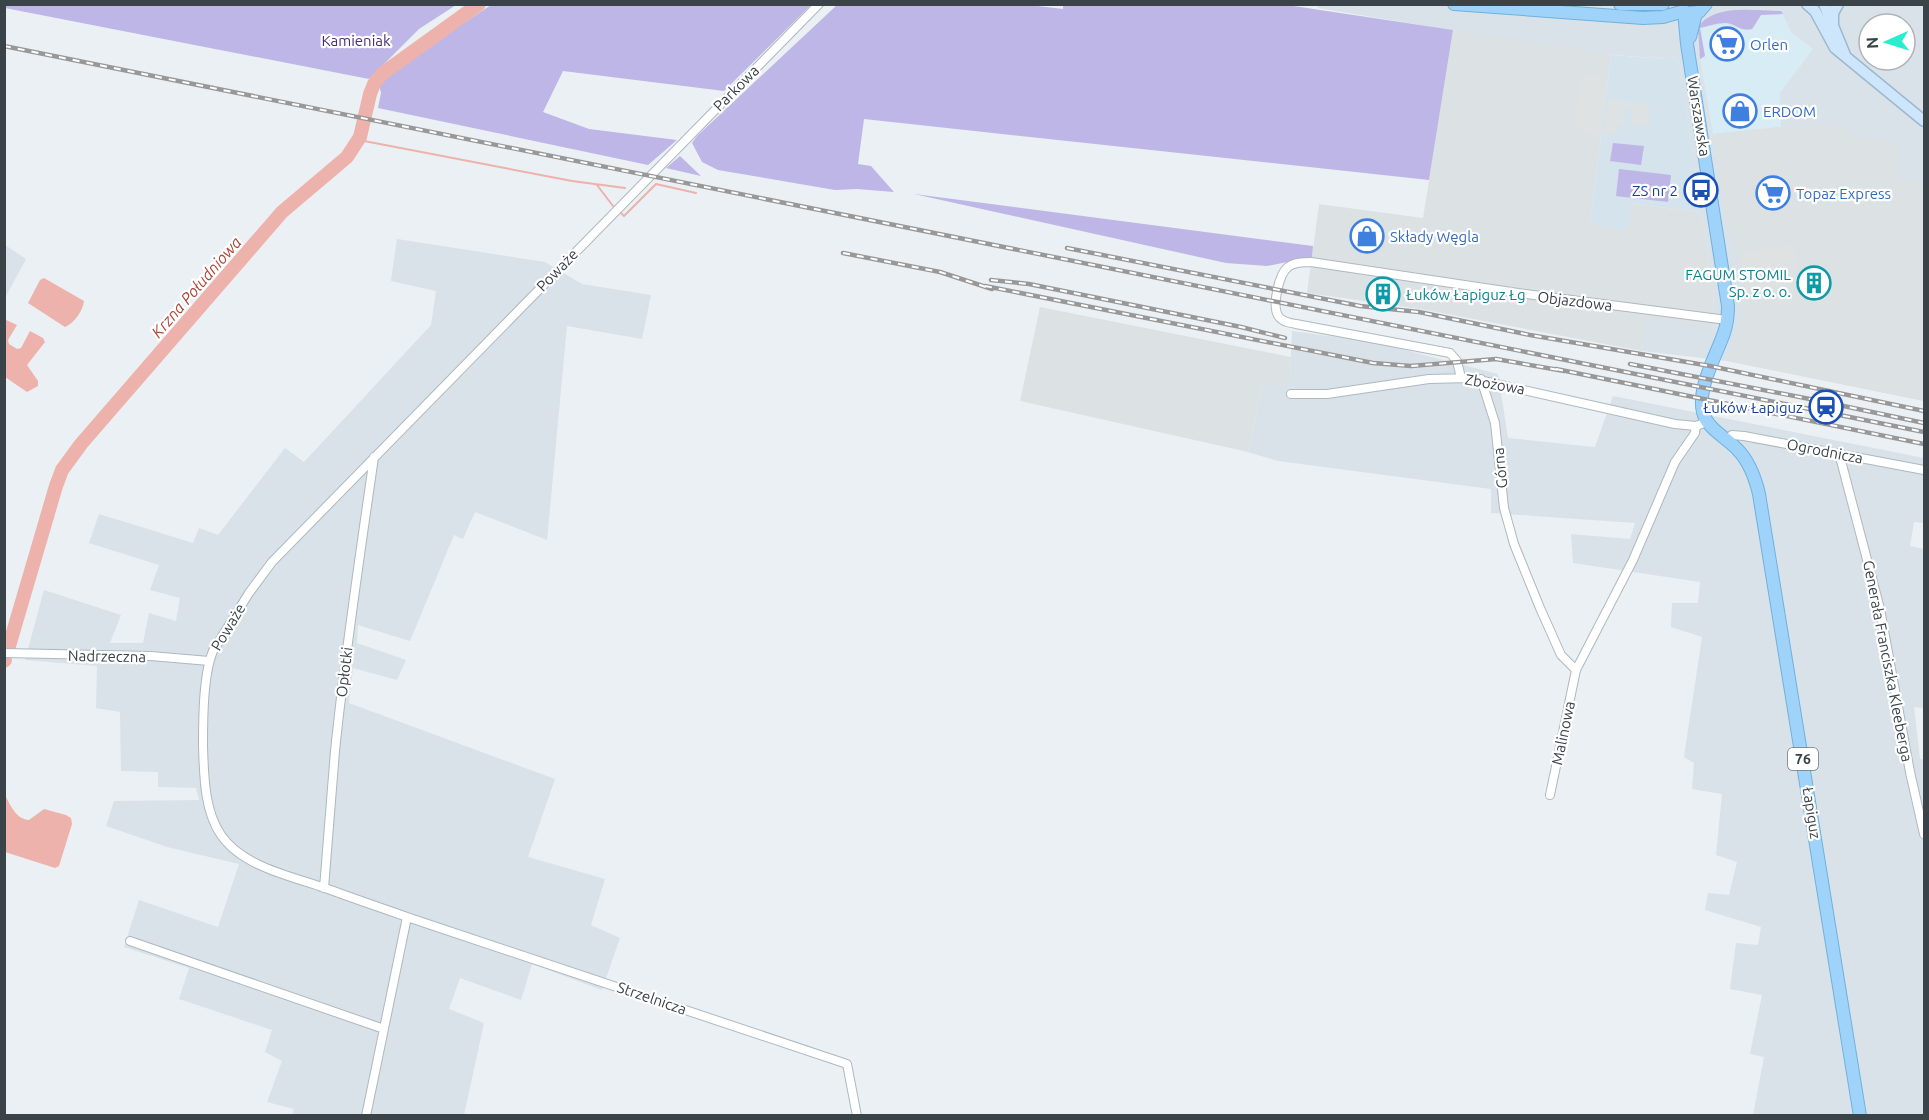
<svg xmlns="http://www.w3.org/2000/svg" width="1929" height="1120" viewBox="0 0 1929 1120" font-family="Ubuntu,sans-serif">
<rect width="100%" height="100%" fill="#ebf0f4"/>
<!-- residential -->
<path fill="#d9e2e8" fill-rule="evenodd" d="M 1317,5 L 1924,5 L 1924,401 L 1727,361 L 1642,351 L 1646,315 L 1717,327 L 1713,309 L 1714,293 L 1679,60 L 1589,53 L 1318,8 ZM 1869,24 L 1905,24 L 1905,60 L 1869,60 Z
M 397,239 L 545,262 L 582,284 L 651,295 L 642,339 L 567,326 L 547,540 L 475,512 L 463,539 L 454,535 L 410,641 L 358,625 L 357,643 L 406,660 L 397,680 L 353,668 L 349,703 L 555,779 L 528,857 L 605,879 L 591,925 L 620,938 L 602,990 L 532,964 L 521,1000 L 460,978 L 449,1009 L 484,1023 L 464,1115 L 292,1115 L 294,1109 L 267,1102 L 282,1061 L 265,1052 L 272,1030 L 179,999 L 189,968 L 124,947 L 139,900 L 218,927 L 239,864 L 167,847 L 106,826 L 114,801 L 199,800 L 196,788 L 158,787 L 158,772 L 121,771 L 120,712 L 96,708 L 97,666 L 25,660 L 44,590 L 121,615 L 110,643 L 143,643 L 149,613 L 176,621 L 180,598 L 150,590 L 159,565 L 89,543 L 99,514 L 193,543 L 199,528 L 218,535 L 285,448 L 304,462 L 431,325 L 436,291 L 391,281 Z
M 5,245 L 26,259 L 5,298 Z
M 1292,331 L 1374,342 L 1498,374 L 1508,438 L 1595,447 L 1613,396 L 1924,458 L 1924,523 L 1914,522 L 1910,546 L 1924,549 L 1924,708 L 1914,707 L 1920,759 L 1924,760 L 1924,1115 L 1753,1115 L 1764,1057 L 1750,1054 L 1762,995 L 1730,989 L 1736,943 L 1758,945 L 1761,927 L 1705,910 L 1708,893 L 1729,895 L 1737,862 L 1716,855 L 1722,794 L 1692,789 L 1694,763 L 1684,757 L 1702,637 L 1671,627 L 1672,603 L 1698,603 L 1700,582 L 1573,563 L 1571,534 L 1630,539 L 1635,523 L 1491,513 L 1491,489 L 1278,461 L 1248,452 L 1263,383 L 1290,378 Z"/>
<!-- commercial -->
<path fill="#d7ecf4" d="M 1764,14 L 1783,14 L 1791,32 L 1813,49 L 1780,93 L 1781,127 L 1713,134 L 1700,59 L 1704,57 L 1700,28 L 1726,23 L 1742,30 L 1753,29 L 1761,15 Z"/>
<!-- industrial -->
<path fill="#dce2e4" d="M 1453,30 L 1611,55 L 1590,224 L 1632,204 L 1702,212 L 1714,293 L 1713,309 L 1717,327 L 1647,316 L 1642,351 L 1420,309 L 1307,293 L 1319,204 L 1423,218 Z
M 1781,127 L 1847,127 L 1851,137 L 1901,142 L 1897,178 L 1924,183 L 1924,401 L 1727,361 L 1743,322 L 1745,298 L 1736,241 L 1729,233 L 1713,134 Z
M 1040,307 L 1291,357 L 1290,378 L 1273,384 L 1263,383 L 1248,452 L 1020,401 Z"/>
<!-- education -->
<path fill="#d5e3ec" d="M 1611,55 L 1679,60 L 1702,212 L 1632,204 L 1628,230 L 1590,224 Z"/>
<!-- green -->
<path fill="#bdb6e6" d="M 1021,4 L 1063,9 L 1063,4 L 1287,5 L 1453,30 L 1429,180 L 864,119 L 858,164 L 871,166 L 894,192 L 857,189 L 835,190 L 718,170 L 702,162 L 692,143 L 697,136 L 837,5 Z
M 4,5 L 5,4 L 456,5 L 419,29 L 369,79 L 5,8 Z
M 491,5 L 491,4 L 811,5 L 724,91 L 563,71 L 543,112 L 589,129 L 677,140 L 648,165 L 378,108 L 381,93 L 379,84 L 396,68 Z
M 1781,11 L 1783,14 L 1761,15 L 1752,29 C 1739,32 1736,23 1725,23 C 1717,23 1708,26 1700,28 L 1705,56 L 1700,59 L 1698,27 C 1715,3 1755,11 1781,11 Z
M 1613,143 L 1644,146 L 1641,165 L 1610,161 Z
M 680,156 L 701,176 L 666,168 Z
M 1619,169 L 1671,175 L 1668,202 L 1616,196 Z
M 914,194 L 1313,246 L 1312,257 L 1267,266 L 1226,263 Z"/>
<!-- parking -->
<path fill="#dfe2e3" d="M 1583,74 L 1601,76 L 1599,88 L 1607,90 L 1601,134 L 1598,135 L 1591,136 L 1591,130 L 1575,128 L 1576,122 L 1574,121 Z
M 1609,99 L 1642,104 L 1648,102 L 1650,126 L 1633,126 L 1631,107 L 1625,106 L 1622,125 L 1616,126 L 1616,133 L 1603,134 Z
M 1793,245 L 1798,284 L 1746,291 L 1741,252 Z"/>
<!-- water -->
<path fill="#edb2ab" d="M 44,278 L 84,301 C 83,311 74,323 65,327 L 28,303 L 40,280 Z
M 4,319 L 17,325 L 8,340 L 9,344 L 17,349 L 21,348 L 30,331 L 43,338 L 45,342 L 27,365 L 38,381 L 38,386 L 27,392 L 5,377 Z
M 5,795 C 11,806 16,819 29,820 L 44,809 L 66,815 L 71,818 L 72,824 L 59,866 L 55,868 L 5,852 Z"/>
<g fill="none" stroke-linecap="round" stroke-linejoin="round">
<!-- stream -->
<path stroke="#edb2ab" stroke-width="2" d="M 359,140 L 572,181 L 625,188
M 597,185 L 613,206
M 621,213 L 624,216 L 656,184 L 696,193"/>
<!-- river -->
<path stroke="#edb2ab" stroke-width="14" d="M 9,646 L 56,486 L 62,470 L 81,444 L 282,212 L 347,157 L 360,137 L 370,94 L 374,84 L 382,74 L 479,4
M 4,661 L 5,660"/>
<defs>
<path id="minor" d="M 1461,378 L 1457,361 L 1450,353 L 1296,324 C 1290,323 1283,322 1279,317 C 1271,307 1279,274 1288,267 C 1294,262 1304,262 1311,262 L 1518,293 L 1727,320
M 1481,379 L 1495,423 L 1504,508 L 1514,544 L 1540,608 L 1561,655 L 1576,670
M 1291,394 L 1327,394 L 1429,379 L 1470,378 L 1675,424 L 1696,426 L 1707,422
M 1726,439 L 1732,435 L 1744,436 L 1924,470
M 1839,453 L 1880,609 L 1910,772 L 1924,834
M 4,653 L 151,656 L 209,661
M 1550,795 L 1576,670 L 1633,560 L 1675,462 L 1695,433 L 1696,426
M 324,888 C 328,842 331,797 335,751 C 345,653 360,555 374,457
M 407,917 L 847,1064 L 857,1116
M 130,941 L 384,1029
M 366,1116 L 407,917 C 379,907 352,898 325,888 C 291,876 243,867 221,835 C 204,810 204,775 203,746 C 203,720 203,675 213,651 L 249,593 L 272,562 L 819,4"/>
<path id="secondary" d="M 1807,4 L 1815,11 L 1835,48 L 1924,121
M 1824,4 L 1845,55
M 1833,23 L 1833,13 L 1838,4"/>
<path id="primary" d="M 1454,4 L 1643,18 L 1663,17 L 1684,11
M 1620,4 L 1663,4
M 1684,11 L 1687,44 L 1728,306 C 1728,315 1727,324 1724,333 C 1716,356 1697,388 1703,412 C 1707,429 1726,437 1737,449 C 1749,461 1755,477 1759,494 L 1860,1116
M 1688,13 L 1699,12 L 1706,4
M 1690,37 L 1696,13"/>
</defs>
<!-- minor casing -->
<use href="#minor" stroke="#adb9bf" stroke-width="10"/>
<!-- secondary casing -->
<use href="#secondary" stroke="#9bb8ce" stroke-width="13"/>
<!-- primary casing -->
<use href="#primary" stroke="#6fb1de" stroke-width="14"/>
<!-- minor -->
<use href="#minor" stroke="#fff" stroke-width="8"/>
<!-- secondary -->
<use href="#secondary" stroke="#cde6fc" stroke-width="10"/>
<!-- primary -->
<use href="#primary" stroke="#9fd3f9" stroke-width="12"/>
<defs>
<path id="rail" d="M 4,46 L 1924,432
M 1067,248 L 1360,306 L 1419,312 L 1530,335 L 1710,366 L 1924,411
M 843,253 L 940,272 L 992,289
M 991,280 L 1029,284 L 1241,327 L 1285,338
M 985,286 L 1373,363 L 1411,366 L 1496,359 L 1564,371
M 1630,364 L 1820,401 L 1924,423
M 1556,369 L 1924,444"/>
</defs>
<!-- rail casing -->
<use href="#rail" stroke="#989898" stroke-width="4.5"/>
<!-- rail -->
<use href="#rail" stroke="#fff" stroke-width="2" stroke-dasharray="7" stroke-linecap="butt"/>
</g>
<!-- icons -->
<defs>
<symbol id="supermarket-ring" viewBox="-11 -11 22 22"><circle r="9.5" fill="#fff" stroke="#3f7fe0" stroke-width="1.5"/><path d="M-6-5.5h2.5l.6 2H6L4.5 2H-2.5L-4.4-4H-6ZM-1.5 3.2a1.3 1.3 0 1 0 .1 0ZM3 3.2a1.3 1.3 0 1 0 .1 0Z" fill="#3f7fe0"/></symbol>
<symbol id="shop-ring" viewBox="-11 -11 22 22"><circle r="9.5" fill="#fff" stroke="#3f7fe0" stroke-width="1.5"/><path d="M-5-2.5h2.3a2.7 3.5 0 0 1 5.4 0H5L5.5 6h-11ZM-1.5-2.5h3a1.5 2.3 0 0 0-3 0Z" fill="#3f7fe0"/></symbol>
<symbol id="bus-ring" viewBox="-11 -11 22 22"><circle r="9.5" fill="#fff" stroke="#1a4fb4" stroke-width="1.5"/><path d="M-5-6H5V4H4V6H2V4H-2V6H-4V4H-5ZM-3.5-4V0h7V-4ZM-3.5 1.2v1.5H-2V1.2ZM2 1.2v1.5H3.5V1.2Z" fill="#1a4fb4"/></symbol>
<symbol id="building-ring" viewBox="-11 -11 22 22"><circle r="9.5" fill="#fff" stroke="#0f9aa8" stroke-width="1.5"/><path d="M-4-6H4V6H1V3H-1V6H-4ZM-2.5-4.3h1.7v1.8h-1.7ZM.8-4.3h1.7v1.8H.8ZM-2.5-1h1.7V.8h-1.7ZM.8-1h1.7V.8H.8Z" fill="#0f9aa8"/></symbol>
<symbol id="station-ring" viewBox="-11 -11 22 22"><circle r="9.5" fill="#fff" stroke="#1a4fb4" stroke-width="1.5"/><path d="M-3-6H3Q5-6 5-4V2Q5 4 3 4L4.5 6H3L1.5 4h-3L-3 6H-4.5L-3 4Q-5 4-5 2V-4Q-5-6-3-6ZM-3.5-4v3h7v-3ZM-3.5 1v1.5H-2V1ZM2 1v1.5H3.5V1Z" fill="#1a4fb4"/></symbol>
</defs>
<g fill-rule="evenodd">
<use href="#supermarket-ring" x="1708" y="25" width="38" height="38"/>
<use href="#shop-ring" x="1721" y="92" width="38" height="38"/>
<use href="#bus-ring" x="1682" y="171" width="38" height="38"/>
<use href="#supermarket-ring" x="1754" y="174" width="38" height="38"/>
<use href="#shop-ring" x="1348" y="217" width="38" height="38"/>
<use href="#building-ring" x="1795" y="264" width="38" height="38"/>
<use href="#building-ring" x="1364" y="275" width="38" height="38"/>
<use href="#station-ring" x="1807" y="388" width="38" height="38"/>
</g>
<g text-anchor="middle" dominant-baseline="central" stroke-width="4.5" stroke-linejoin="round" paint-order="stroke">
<!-- shield labels -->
<rect fill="#fff" stroke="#747b7f" stroke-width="1.5" x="1788" y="748" width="30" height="22" rx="4.5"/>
<g font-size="14" font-weight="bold" fill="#394348">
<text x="1803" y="759">76</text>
</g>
<!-- park labels -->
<g font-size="15" fill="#462e77" stroke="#fff">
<text x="356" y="40">Kamieniak</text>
</g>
<!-- shop labels -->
<g font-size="15" fill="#366cbe" stroke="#fff" text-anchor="start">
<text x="1750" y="44">Orlen</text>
<text x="1763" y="111">ERDOM</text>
<text x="1796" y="193">Topaz Express</text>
<text x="1390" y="236">Składy Węgla</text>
</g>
<!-- street labels -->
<g font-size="15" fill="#394348" stroke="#fff">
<text transform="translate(736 88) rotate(-45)">Parkowa</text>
<text transform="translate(1699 116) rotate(81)">Warszawska</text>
<text transform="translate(557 270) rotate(-46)">Poważe</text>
<text transform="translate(1575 301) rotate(7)">Objazdowa</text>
<text transform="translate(1495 384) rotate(10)">Zbożowa</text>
<text transform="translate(1825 451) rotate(11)">Ogrodnicza</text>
<text transform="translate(1500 468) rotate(-96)">Górna</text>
<text transform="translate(228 627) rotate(-59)">Poważe</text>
<text transform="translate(107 656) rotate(1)">Nadrzeczna</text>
<text transform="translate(1888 661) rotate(79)">Generała Franciszka Kleeberga</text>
<text transform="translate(344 672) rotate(-83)">Opłotki</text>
<text transform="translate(1563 733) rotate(-78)">Malinowa</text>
<text transform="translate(1812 813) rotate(81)">Łapiguz</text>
<text transform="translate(652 998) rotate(19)">Strzelnicza</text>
</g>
<!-- transit labels -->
<g font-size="15" fill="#164399" stroke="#fff" text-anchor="end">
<text x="1678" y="190">ZS nr 2</text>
<text x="1803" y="407">Łuków Łapiguz</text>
</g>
<!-- culture labels -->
<g font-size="15" fill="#0d838f" stroke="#fff" text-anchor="end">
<text x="1791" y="274">FAGUM STOMIL<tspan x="1791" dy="17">Sp. z o. o.</tspan></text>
<text x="1406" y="294" text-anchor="start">Łuków Łapiguz Łg</text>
</g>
<!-- water labels -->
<g font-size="16" font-style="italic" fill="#af4637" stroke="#fff">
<text transform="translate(196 287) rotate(-49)">Krzna Południowa</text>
</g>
</g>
<!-- border -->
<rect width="1929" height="1120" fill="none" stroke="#394348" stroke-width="12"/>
<!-- north arrow -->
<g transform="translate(1887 42) rotate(267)"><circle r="28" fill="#ffffff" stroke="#b0b4b6" stroke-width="1.5"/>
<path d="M0-4.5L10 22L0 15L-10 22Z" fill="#28eed0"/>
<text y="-9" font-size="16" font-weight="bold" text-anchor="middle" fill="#394348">N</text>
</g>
</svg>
